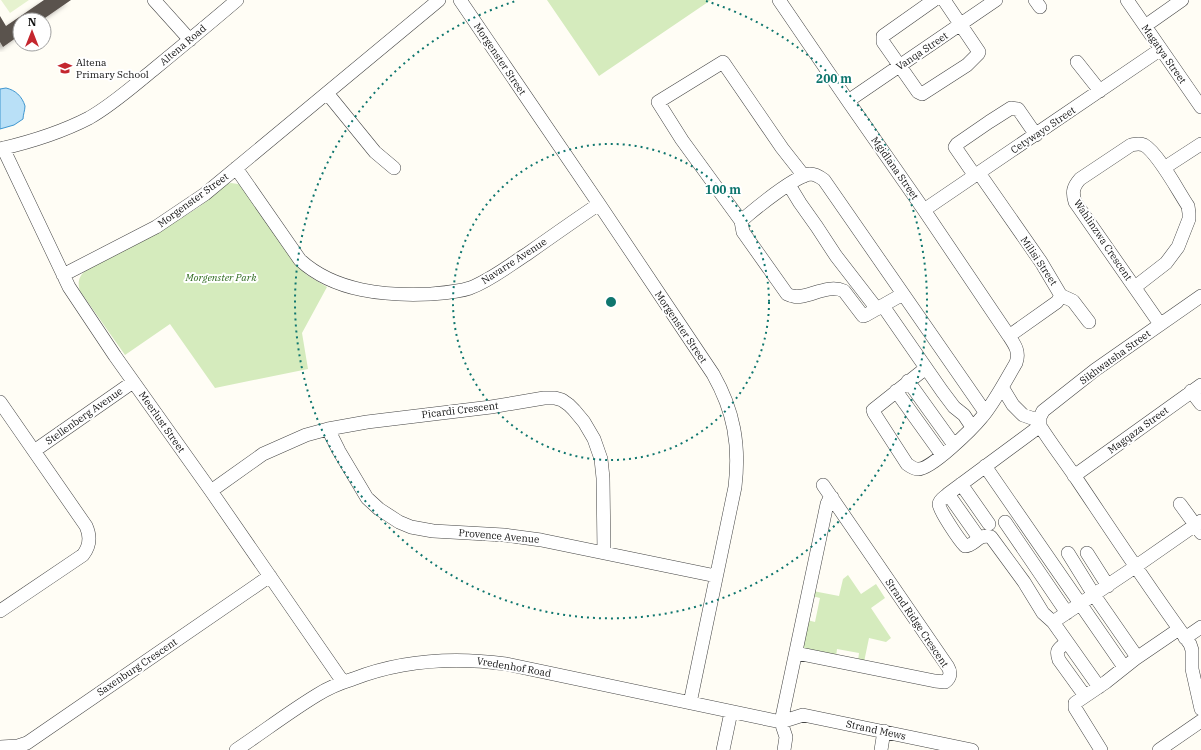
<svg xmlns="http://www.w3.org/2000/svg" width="1201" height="750" viewBox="0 0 1201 750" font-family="'IBM Plex Serif',serif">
<defs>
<filter id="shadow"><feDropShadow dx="-3.5" dy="3.5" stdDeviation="2" flood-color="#0004"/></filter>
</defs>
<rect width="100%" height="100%" fill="#fffdf5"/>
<!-- green -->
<path fill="#d5ebbd" d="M 547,0 L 711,0 L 599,76 Z
M 231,183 L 238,184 L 241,185 L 296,263 L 307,275 L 327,287 L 302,333 L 308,369 L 215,388 L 170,324 L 125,355 L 80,291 C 77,282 79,276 86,270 L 180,219 L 199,207 L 227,184 Z
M 848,575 L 861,594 L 876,584 L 885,598 L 871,608 L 891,638 L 886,642 L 869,638 L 864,662 L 858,661 L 859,653 L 837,649 L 836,657 L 806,650 L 803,647 L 807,620 L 815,622 L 820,598 L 812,596 L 813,591 L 839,596 L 843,579 Z"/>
<!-- pitch -->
<path fill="#e6f2cf" d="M 1,0 L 29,0 L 10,13 Z"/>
<!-- water -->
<path fill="#b9e0f7" stroke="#3f96cf" d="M 6,88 C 15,90 22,96 25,106 C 25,110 23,115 23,119 L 14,125 L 0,129 L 0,89 Z"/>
<!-- building -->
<path fill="#5a524d" filter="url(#shadow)" d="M 44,0 L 71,0 L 42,20 L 20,20 L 20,35 L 3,47 L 0,42 L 0,16 L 6,26 Z"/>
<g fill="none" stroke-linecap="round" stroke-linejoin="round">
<defs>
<path id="street" d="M 154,0 L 190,40
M 460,0 L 599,204 L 713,374 C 734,411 740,445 735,487 L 690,703
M 779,0 L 848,101 L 924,210 L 1009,336 C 1015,345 1020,352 1016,363 C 1006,380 994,403 982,417 C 973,428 931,470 918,469 C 914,469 911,467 907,464 L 874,413 L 873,410 L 926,368
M 934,0 L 883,36 L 883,42 L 918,92 L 922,94 L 967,65 L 978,54 L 979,52 L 944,0
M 1035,0 L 1040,7
M 1127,0 L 1201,107
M 1145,26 L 1182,0
M 1077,62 L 1100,91
M 327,93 L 375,152 L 394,168
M 848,101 L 996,0
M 3,148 L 69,287 L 115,356 L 211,491 L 343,682
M 0,149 C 30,142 62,132 89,118 C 112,105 132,87 153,70 C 181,47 209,24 237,0
M 236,168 L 300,260 C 335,292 386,296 431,294 C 443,293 458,292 470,288 C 491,280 508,266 527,254 C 551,237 575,220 599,204
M 1164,168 L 1201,144
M 979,173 L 1041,262 L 1060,294 L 1060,297 L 1057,302 L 1009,336
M 975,176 L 955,147 L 957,144 L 989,122 L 1011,108 L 1018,109 L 1036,135
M 789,185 L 800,203 L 817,227 L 836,256 L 877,309
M 924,210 L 1161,49
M 741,221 L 682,140 L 658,102 L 723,62 L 782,148 L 804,176
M 63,275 L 156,227 L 205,194 L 439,0
M 1135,287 L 1166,263 L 1178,247 L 1189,219 L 1189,213 L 1188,206 C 1178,191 1158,153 1144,145 C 1139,143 1136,144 1131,145 L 1080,179 C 1073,187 1072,192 1075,202 L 1160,324
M 903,294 L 866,315 L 863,316 L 844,291 C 827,283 806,300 793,296 C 791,296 789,295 787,294 L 743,232 L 741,221 L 748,215 C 760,205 796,176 810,174 C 815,174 820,177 824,180 L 985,412
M 1060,295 L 1073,301 L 1089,322
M 883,306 L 942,391 L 954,407 L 964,415 L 972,427
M 908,381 L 954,445
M 1002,387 L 1013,405 L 1023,415 L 1040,421
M 896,391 L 942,455
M 1191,391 L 1201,404
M 0,402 L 86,526 C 91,537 90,546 83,555 L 0,611
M 1040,426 L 948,494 C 945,497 940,499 939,504 C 939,510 959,540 965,546 C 975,546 978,533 991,537 L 1024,582 L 1043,613 L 1053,622 L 1099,687
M 1040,426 C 1052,445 1066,463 1078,481 C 1115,536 1151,591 1190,644 L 1192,650 L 1192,669 L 1201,709
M 1040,426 L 1040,417 L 1043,411 L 1095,370 L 1201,296
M 328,429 L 339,451 L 367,498 L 379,509 L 399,522 L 411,527 L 433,531 L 504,535 L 541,540 L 716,576
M 34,451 L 133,382
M 985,466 L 1124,667
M 1074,476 L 1201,385
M 961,484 L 989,524
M 211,491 L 263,454 L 306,435 L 328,429 L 367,422 L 491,407 L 544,398 L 555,398 L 562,400 L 569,405 L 574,410 L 584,422 L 594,439 L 601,459 L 603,478 L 604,552
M 948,494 L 979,538
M 1180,504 L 1201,533
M 1005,522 L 1067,613
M 1068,553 L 1094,595 L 1137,657
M 1087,553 L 1108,586
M 1053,622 L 1135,567 L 1201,521
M 1185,638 L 1201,627
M 1067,642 C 1059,649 1055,649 1059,660 L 1085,696
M 796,653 L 935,681 L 945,682 C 951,678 951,672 948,667 L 823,485
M 781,722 L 827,504 L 829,500 L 832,497
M 781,722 L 786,737 L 784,750
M 0,747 L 18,746 L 27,743 L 270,576
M 236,750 C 263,732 289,712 317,695 C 328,688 340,683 353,679 C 402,660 454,657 506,664 L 781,722 L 803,715 L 972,750
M 723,750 L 731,712
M 881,750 L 884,731
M 1101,750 L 1075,708 L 1075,703 L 1106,682 L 1135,659 L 1179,629
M 1159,750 L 1201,721"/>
</defs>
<!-- street casing -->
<use href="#street" stroke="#444" stroke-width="14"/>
<!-- street -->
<use href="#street" stroke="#fff" stroke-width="13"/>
</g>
<!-- distance rings -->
<g fill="none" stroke="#0f766e" stroke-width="2" stroke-dasharray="2 4">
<circle cx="611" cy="302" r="158"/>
<path d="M706 1A316 316 0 1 1 516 1"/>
</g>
<!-- icons -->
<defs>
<symbol id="school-bare" viewBox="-9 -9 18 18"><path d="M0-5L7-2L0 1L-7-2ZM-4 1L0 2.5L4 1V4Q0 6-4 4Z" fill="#c4262e" stroke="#fff" stroke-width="2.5" paint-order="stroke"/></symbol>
</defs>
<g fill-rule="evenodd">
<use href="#school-bare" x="55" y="58" width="20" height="20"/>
</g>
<g text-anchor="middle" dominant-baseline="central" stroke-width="4" stroke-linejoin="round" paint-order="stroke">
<!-- street labels -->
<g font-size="10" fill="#111" stroke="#fff">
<text transform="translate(183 45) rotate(-40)">Altena Road</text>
<text transform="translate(922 51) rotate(-34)">Vanqa Street</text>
<text transform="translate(1164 54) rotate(55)">Magatya Street</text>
<text transform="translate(500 59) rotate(56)">Morgenster Street</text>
<text transform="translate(1043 130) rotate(-34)">Cetywayo Street</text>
<text transform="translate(895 168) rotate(55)">Mgidlana Street</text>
<text transform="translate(193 200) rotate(-36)">Morgenster Street</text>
<text transform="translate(1103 240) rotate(56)">Wahlinzwa Crescent</text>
<text transform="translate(514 261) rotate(-33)">Navarre Avenue</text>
<text transform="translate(1039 261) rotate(56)">Milisi Street</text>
<text transform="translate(681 327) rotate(56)">Morgenster Street</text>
<text transform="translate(1115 357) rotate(-36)">Sikhwatsha Street</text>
<text transform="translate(460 410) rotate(-7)">Picardi Crescent</text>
<text transform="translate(84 416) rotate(-35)">Stellenberg Avenue</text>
<text transform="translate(162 422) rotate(55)">Meerlust Street</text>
<text transform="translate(1138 430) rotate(-36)">Magqaza Street</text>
<text transform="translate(499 536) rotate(5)">Provence Avenue</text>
<text transform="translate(917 623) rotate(56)">Strand Ridge Crescent</text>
<text transform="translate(137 667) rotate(-34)">Saxenburg Crescent</text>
<text transform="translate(514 667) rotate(10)">Vredenhof Road</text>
<text transform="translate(876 730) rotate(12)">Strand Mews</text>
</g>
<!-- poi labels -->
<g font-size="10" fill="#111" stroke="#fff" text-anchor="start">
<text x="76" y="62">Altena<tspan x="76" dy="12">Primary School</tspan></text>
</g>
<!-- park labels -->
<g font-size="10" font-style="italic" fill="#2f6b1f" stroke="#fff">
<text x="221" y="277">Morgenster Park</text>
</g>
</g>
<circle cx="611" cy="302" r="6" fill="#0f766e" stroke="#fff" stroke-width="2"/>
<g font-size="12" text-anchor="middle" font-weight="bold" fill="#0f766e" stroke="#fff" stroke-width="4" stroke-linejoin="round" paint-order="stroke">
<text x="834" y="83">200 m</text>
<text x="723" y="194">100 m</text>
</g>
<!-- north arrow -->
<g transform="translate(32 32)"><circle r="19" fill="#ffffff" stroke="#a0a0a0"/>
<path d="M0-3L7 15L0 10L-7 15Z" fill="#c4262e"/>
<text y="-6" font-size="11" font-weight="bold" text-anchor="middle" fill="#111111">N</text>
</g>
</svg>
